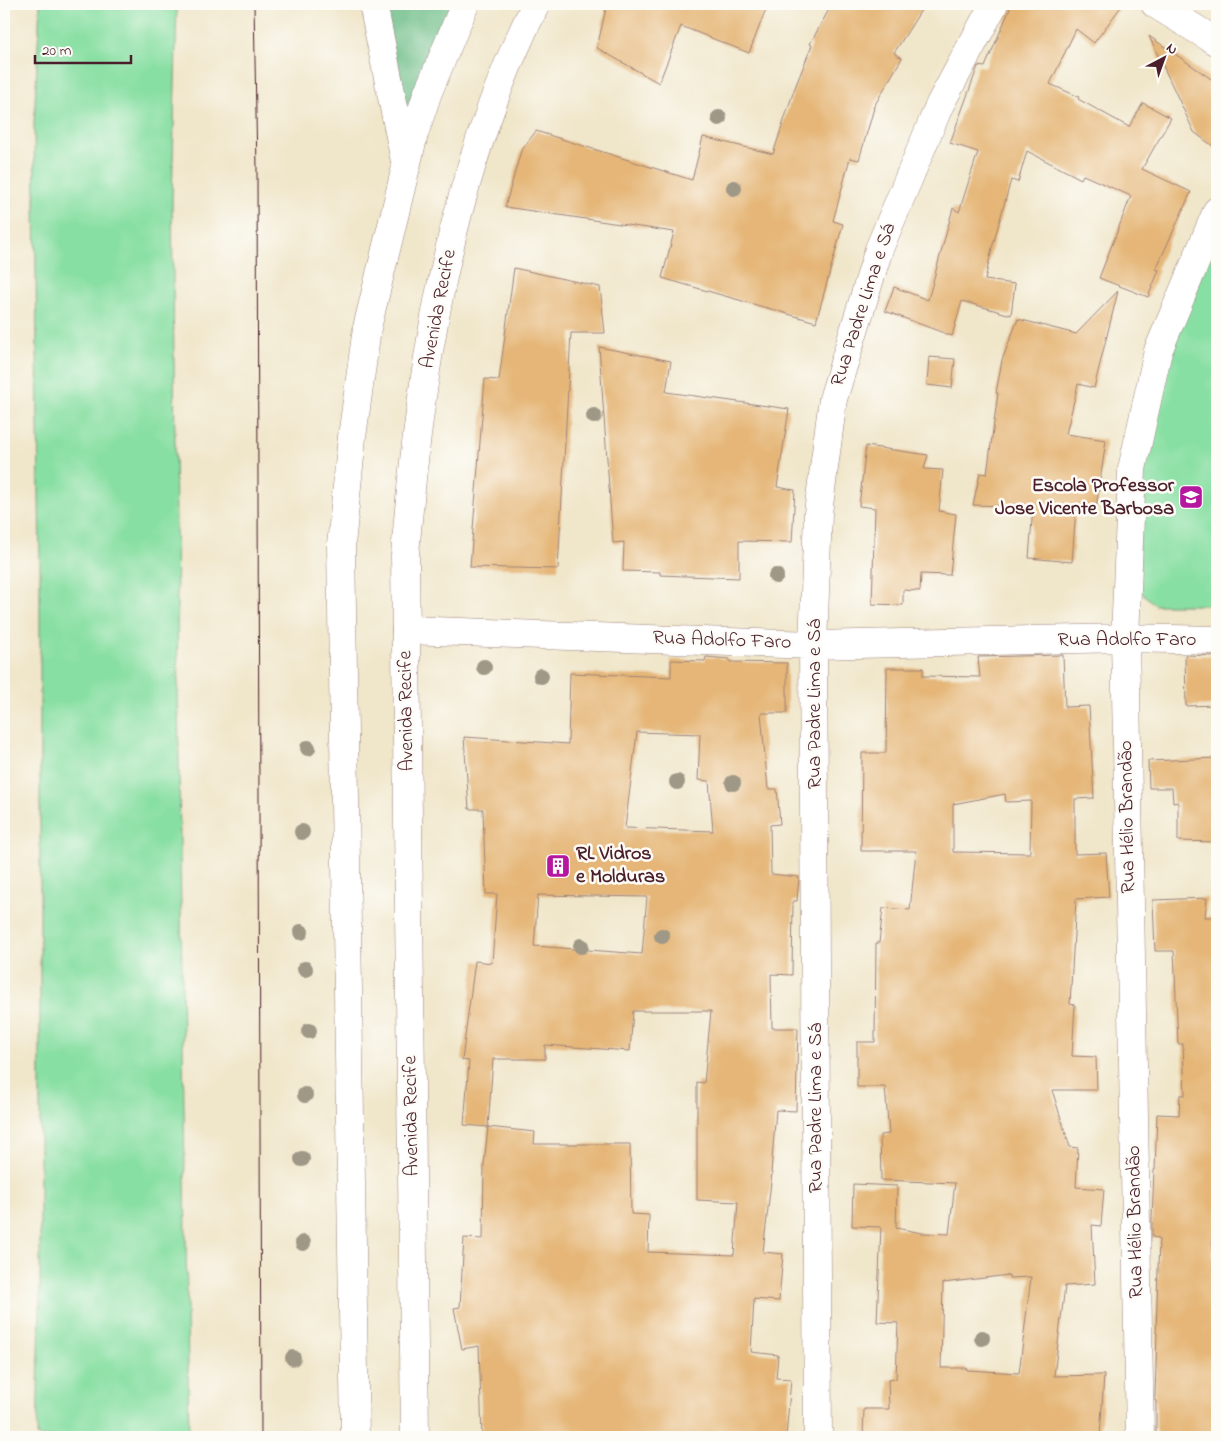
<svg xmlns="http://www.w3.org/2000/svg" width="1221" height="1441" viewBox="0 0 1221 1441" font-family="'Indie Flower',sans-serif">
<rect width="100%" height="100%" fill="#fdfcf7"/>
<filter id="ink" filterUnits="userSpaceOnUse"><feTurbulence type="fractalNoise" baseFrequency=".02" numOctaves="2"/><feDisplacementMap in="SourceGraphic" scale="10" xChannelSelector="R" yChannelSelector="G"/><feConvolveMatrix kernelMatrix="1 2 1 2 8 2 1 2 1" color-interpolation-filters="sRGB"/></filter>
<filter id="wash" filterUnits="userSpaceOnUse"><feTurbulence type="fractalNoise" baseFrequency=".0096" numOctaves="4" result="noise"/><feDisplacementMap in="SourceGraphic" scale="20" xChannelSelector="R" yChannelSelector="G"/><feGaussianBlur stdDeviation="1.12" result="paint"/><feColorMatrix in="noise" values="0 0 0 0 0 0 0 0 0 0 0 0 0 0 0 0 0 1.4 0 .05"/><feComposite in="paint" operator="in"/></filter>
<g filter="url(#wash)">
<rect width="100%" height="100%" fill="#f0e6ca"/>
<!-- green -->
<path fill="#88dfa3" stroke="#697f67" d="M 40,4 L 177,4 L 172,200 L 180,847 L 189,1437 L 37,1437 L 40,1312 L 40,567 L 34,125 Z
M 1217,237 L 1217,605 L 1155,605 L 1139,590 L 1138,471 L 1163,358 Z"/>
<!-- forest -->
<path fill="#6ebe89" stroke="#5c6e5a" d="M 381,4 L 452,4 L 407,131 Z"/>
<g id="blocks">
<!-- building -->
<path fill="#e5b677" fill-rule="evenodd" d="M 607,4 L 768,4 L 749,53 L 681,26 L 659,83 L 597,48 Z
M 832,4 L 925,4 L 894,53 L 902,58 L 873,108 L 874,108 L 859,160 L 850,158 L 833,221 L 843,224 L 816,322 L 662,278 L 674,232 L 505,207 L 521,151 L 536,131 L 692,180 L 703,137 L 773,154 L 794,90 L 812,45 L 810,44 Z
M 1012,4 L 1123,4 L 1094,43 L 1076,29 L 1050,84 L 1079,97 L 1078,99 L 1129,127 L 1143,103 L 1171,118 L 1142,169 L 1191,192 L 1156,269 L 1159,270 L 1148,297 L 1099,278 L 1131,196 L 1083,175 L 1081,179 L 1027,151 L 1018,182 L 1011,180 L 992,248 L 985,280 L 1015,284 L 1011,315 L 962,301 L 952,336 L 885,311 L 894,287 L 928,300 L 953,208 L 959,212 L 978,152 L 950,143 L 978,66 L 985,67 Z
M 1149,36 L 1217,83 L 1217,149 L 1194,132 Z
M 514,268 L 600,287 L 605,333 L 571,333 L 558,569 L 470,567 L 485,379 L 499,380 Z
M 1118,291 L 1094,388 L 1078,384 L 1066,434 L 1106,440 L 1096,509 L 1076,509 L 1072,562 L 1029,558 L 1033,507 L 973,505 L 980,473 L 987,474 L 998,393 L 996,393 L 1002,360 L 1018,319 L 1076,334 Z
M 599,347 L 671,361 L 666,392 L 789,409 L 777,487 L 795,490 L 792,542 L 739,541 L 739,578 L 660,575 L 660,572 L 623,571 L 624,542 L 613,543 Z
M 929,357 L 955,359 L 952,388 L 927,385 Z
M 866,446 L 928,455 L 924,469 L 943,470 L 939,511 L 956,514 L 950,575 L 921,574 L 920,591 L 903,590 L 903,605 L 872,604 L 875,508 L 859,506 Z
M 1063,655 L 1065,707 L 1089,706 L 1094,798 L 1075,799 L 1075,854 L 1106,853 L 1109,897 L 1076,899 L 1070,1004 L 1075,1005 L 1072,1056 L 1096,1057 L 1097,1090 L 1052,1090 L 1070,1147 L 1078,1148 L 1076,1187 L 1104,1189 L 1101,1226 L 1092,1225 L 1095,1284 L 1065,1286 L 1054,1376 L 1104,1375 L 1100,1437 L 863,1437 L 864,1409 L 889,1409 L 888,1380 L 896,1379 L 898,1323 L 877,1322 L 881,1227 L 852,1226 L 853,1184 L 897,1186 L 896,1228 L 922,1233 L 949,1234 L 955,1183 L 881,1180 L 880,1135 L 889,1134 L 885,1087 L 857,1087 L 857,1042 L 875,1042 L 876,943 L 879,943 L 883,908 L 910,910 L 916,851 L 861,851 L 862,753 L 886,753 L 887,668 L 923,668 L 923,676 L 980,677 L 978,657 ZM 1005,794 L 1006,802 L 1031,801 L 1030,853 L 953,852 L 953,804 ZM 1009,1275 L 1009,1278 L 1031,1277 L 1019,1373 L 967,1370 L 966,1368 L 941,1368 L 943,1283 Z
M 1185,655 L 1217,656 L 1217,705 L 1186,706 Z
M 706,657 L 730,659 L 730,662 L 787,663 L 787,713 L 761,713 L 768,789 L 777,789 L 780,824 L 770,825 L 771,874 L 799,877 L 797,901 L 793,901 L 792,975 L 771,974 L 772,1028 L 798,1028 L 796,1111 L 776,1110 L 771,1173 L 772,1173 L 763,1252 L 783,1254 L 779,1301 L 754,1299 L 751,1352 L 778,1355 L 776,1378 L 791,1379 L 786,1437 L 482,1437 L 479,1346 L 462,1349 L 454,1308 L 460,1307 L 464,1238 L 483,1239 L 484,1165 L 488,1127 L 464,1125 L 469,1061 L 462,1060 L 475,961 L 492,963 L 497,894 L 486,894 L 483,809 L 469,809 L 464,737 L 568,744 L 570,673 L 671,677 L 671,660 L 705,661 ZM 637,732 L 700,734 L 698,780 L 709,781 L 713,831 L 625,828 ZM 538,895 L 647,897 L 642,954 L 534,946 ZM 633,1011 L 711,1011 L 704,1083 L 697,1082 L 697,1200 L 738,1202 L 734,1255 L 648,1252 L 649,1215 L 631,1214 L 630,1144 L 534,1144 L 535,1132 L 488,1127 L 493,1059 L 545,1059 L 545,1045 L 630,1051 Z
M 1217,758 L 1217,842 L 1178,841 L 1178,802 L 1173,803 L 1172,788 L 1149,788 L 1148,761 Z
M 1207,898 L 1205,917 L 1217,917 L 1217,1239 L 1212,1239 L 1217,1308 L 1217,1405 L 1216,1405 L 1215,1437 L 1156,1437 L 1156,1401 L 1155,1401 L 1155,1398 L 1157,1333 L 1156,1333 L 1159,1238 L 1152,1237 L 1152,1219 L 1154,1170 L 1155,1170 L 1157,1114 L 1179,1115 L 1180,1095 L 1185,1095 L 1183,1044 L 1178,1044 L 1174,951 L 1155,951 L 1153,900 Z"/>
</g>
</g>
<g filter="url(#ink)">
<use href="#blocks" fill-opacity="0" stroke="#9d827a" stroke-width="1"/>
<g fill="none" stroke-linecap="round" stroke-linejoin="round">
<defs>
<path id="minor" d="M 373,4 L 406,166
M 1155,4 L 1217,42
M 406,630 L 813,645 L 1125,638 L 1217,640
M 818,1437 L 813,645 L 818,513 L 833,399 L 879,249 L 940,104 L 994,4
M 1140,1437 L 1125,638 L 1132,469 L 1158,351 L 1217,211"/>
<path id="major" d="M 355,1437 L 341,545 L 352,437 L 367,328 L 414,134 L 428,92 L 465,4
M 415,1437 L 405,555 C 420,367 450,174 536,4"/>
</defs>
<!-- minor casing -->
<use href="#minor" stroke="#9d827a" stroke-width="29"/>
<!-- major casing -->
<use href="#major" stroke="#9d827a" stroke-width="29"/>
<!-- minor -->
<use href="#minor" stroke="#fff" stroke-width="28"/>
<!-- major -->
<use href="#major" stroke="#fff" stroke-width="28"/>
<!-- tram -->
<path stroke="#4a1f2b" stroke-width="1" d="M 254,4 L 257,169 L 261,1437"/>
</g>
<!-- trees -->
<g fill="#9f9886">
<circle cx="719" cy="118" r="8"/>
<circle cx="734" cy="188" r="8"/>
<circle cx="594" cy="416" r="8"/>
<circle cx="776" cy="576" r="8"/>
<circle cx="484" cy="667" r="8"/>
<circle cx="541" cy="676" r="8"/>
<circle cx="308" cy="748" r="8"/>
<circle cx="677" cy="782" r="8"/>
<circle cx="733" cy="783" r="8"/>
<circle cx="302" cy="832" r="8"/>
<circle cx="301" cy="932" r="8"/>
<circle cx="662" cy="936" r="8"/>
<circle cx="581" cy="946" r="8"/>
<circle cx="305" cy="969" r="8"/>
<circle cx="309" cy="1031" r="8"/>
<circle cx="305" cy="1095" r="8"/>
<circle cx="302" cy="1159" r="8"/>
<circle cx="303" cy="1243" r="8"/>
<circle cx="982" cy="1338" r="8"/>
<circle cx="293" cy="1358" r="8"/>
</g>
</g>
<!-- icons -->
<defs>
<symbol id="school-square" viewBox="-11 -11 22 22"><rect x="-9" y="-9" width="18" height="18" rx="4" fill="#b5179e" stroke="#fdfcf7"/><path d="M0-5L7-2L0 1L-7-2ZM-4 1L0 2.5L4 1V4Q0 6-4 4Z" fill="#fff"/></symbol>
<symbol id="building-square" viewBox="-11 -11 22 22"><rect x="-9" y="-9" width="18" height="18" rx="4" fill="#b5179e" stroke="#fdfcf7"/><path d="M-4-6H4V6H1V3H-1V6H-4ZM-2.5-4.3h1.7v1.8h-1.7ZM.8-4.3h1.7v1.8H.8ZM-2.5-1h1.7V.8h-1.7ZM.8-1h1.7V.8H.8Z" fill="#fff"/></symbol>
</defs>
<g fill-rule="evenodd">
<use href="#school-square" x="1177" y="483" width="28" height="28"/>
<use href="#building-square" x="544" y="852" width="28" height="28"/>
</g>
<g text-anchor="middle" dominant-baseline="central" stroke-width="5" stroke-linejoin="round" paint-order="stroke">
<!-- street labels -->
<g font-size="20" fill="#4a1f2b" stroke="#fdfcf7">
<text transform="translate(864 305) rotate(-72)">Rua Padre Lima e Sá</text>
<text transform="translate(439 309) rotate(-79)">Avenida Recife</text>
<text x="1127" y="640">Rua Adolfo Faro</text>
<text transform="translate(722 641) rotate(2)">Rua Adolfo Faro</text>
<text transform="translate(815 704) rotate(-90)">Rua Padre Lima e Sá</text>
<text transform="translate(407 711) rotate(-91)">Avenida Recife</text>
<text transform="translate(1128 817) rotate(-91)">Rua Hélio Brandão</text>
<text transform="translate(816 1108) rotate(-90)">Rua Padre Lima e Sá</text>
<text transform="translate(412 1116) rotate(-91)">Avenida Recife</text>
<text transform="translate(1136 1222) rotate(-91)">Rua Hélio Brandão</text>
</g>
<!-- poi labels -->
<g font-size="20" font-weight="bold" fill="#4a1f2b" stroke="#fdfcf7" text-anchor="end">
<text x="1174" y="486">Escola Professor<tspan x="1174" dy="23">Jose Vicente Barbosa</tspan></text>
<text x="576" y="854" text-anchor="start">RL Vidros<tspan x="576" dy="23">e Molduras</tspan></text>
</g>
</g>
<!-- margin -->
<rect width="1221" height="1441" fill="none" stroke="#fdfcf7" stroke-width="20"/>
<!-- north arrow -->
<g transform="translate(1164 58) rotate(41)" stroke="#fdfcf7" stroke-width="4" paint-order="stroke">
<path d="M0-4L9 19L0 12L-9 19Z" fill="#4a1f2b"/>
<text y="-8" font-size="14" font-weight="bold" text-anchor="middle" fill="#4a1f2b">N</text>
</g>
<!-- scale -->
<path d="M35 55v8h96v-8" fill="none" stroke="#4a1f2b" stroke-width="2.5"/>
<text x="42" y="55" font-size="15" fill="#4a1f2b" stroke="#fdfcf7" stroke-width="4" paint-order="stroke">20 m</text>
</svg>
